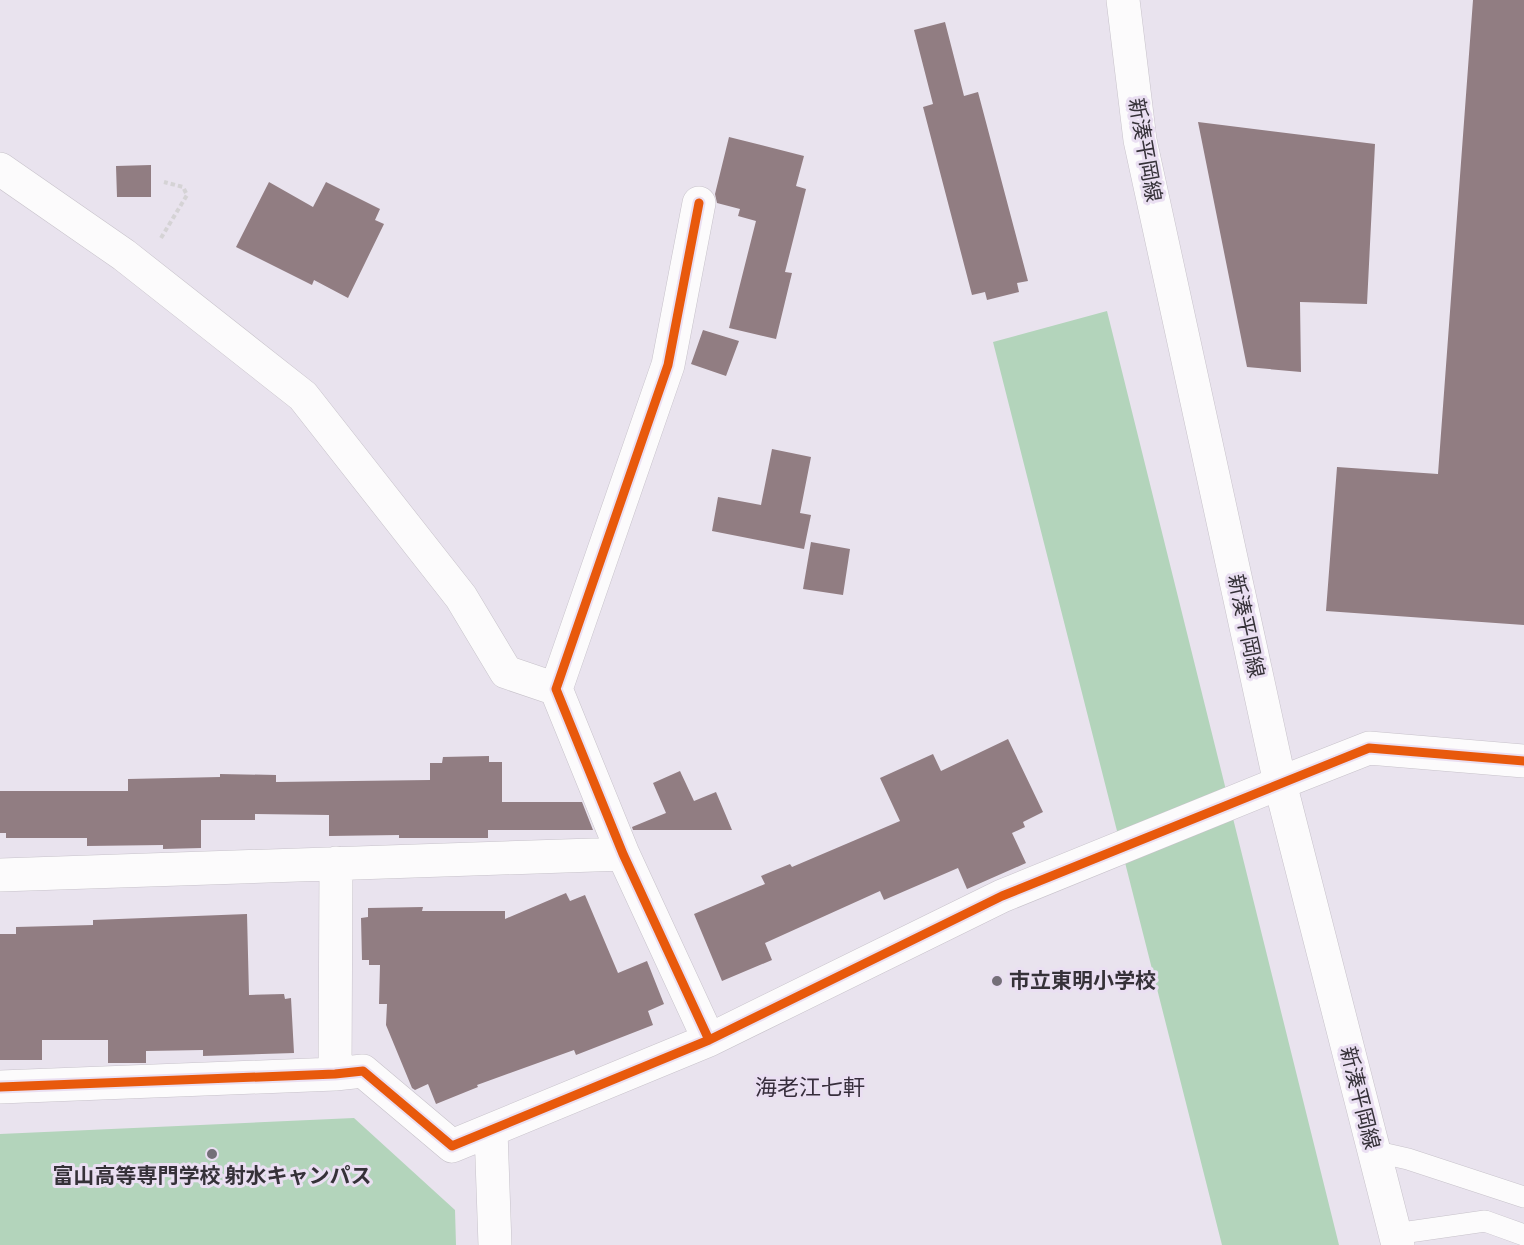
<svg xmlns="http://www.w3.org/2000/svg" width="1524" height="1245" viewBox="0 0 1524 1245" font-family="'Crimson Pro','Noto Sans JP',serif">
<rect width="100%" height="100%" fill="#e9e3ee"/>
<!-- green -->
<path fill="#b3d4bb" d="M 1107,311 L 1339,1245 L 1222,1245 L 993,342 Z
M 354,1118 L 455,1210 L 456,1245 L 0,1245 L 0,1134 Z"/>
<!-- building -->
<path fill="#917d82" d="M 1473,0 L 1524,0 L 1524,625 L 1326,611 L 1337,467 L 1438,474 Z
M 945,22 L 964,96 L 978,92 L 1028,281 L 1017,283 L 1019,292 L 987,300 L 985,292 L 972,295 L 923,107 L 933,104 L 914,30 Z
M 1198,122 L 1375,144 L 1367,304 L 1300,302 L 1301,372 L 1247,367 Z
M 729,137 L 804,156 L 796,186 L 806,189 L 785,272 L 792,273 L 776,339 L 729,328 L 756,221 L 738,216 L 740,209 L 717,203 L 715,194 Z
M 151,165 L 151,197 L 117,197 L 116,166 Z
M 269,182 L 313,207 L 326,182 L 380,209 L 375,220 L 384,224 L 348,298 L 314,280 L 312,285 L 236,247 Z
M 703,330 L 739,341 L 726,376 L 691,364 Z
M 772,449 L 811,457 L 800,513 L 811,515 L 804,549 L 712,531 L 718,497 L 761,505 Z
M 811,542 L 850,549 L 843,595 L 803,589 Z
M 1008,739 L 1043,812 L 1023,822 L 1025,827 L 1012,833 L 1026,863 L 967,889 L 958,868 L 884,900 L 880,891 L 765,943 L 772,960 L 722,981 L 694,914 L 760,886 L 765,884 L 761,876 L 790,864 L 792,867 L 900,821 L 880,778 L 933,754 L 941,771 Z
M 489,756 L 489,762 L 502,762 L 502,802 L 582,802 L 593,830 L 488,830 L 488,838 L 399,838 L 399,835 L 329,836 L 329,815 L 255,814 L 255,820 L 201,820 L 201,848 L 163,849 L 163,845 L 87,846 L 87,838 L 6,838 L 6,833 L 0,833 L 0,791 L 128,791 L 128,779 L 220,777 L 220,774 L 276,775 L 276,782 L 430,780 L 430,763 L 442,763 L 443,757 Z
M 680,771 L 694,801 L 716,792 L 732,830 L 633,830 L 632,827 L 666,813 L 653,783 Z
M 566,893 L 570,901 L 585,895 L 618,973 L 647,961 L 664,1004 L 648,1011 L 653,1025 L 576,1055 L 574,1050 L 477,1085 L 478,1087 L 436,1104 L 428,1084 L 415,1090 L 412,1088 L 386,1025 L 387,1004 L 379,1004 L 380,965 L 369,965 L 369,960 L 362,960 L 361,918 L 368,917 L 368,908 L 423,907 L 422,911 L 505,911 L 505,919 Z
M 247,914 L 249,995 L 284,994 L 285,999 L 291,998 L 294,1053 L 203,1056 L 203,1050 L 146,1051 L 146,1063 L 108,1063 L 108,1040 L 42,1040 L 42,1060 L 0,1060 L 0,934 L 16,934 L 16,927 L 93,925 L 93,920 Z"/>
<g fill="none" stroke-linecap="round" stroke-linejoin="round">
<defs>
<path id="lane" d="M 1373,1151 L 1408,1159 L 1524,1197
M 1395,1234 L 1485,1221 L 1524,1235"/>
<path id="street" d="M 0,169 L 124,255 L 303,396 L 461,597 L 506,672 L 556,689
M 699,203 L 668,365 L 556,689 L 623,854 L 709,1040
M 0,875 L 623,854
M 335,1074 L 336,863
M 0,1087 L 335,1074 L 363,1071 L 452,1146 L 709,1040 L 1002,896 L 1280,783
M 491,1131 L 495,1245"/>
<path id="secondary" d="M 1280,783 L 1369,748 L 1524,761"/>
<path id="primary" d="M 1123,0 L 1140,140 L 1280,783 L 1398,1245"/>
</defs>
<!-- lane casing -->
<use href="#lane" stroke="#c7c2ca" stroke-width="22"/>
<!-- street casing -->
<use href="#street" stroke="#c7c2ca" stroke-width="34"/>
<!-- secondary casing -->
<use href="#secondary" stroke="#c7c2ca" stroke-width="34"/>
<!-- primary casing -->
<use href="#primary" stroke="#c7c2ca" stroke-width="34"/>
<!-- path -->
<path stroke="#d5d3d5" stroke-width="4" stroke-dasharray="4.5 3" stroke-linecap="butt" d="M 161,238 L 187,195 L 183,187 L 164,182"/>
<!-- lane -->
<use href="#lane" stroke="#fcfbfc" stroke-width="21"/>
<!-- street -->
<use href="#street" stroke="#fcfbfc" stroke-width="33"/>
<!-- secondary -->
<use href="#secondary" stroke="#fcfbfc" stroke-width="33"/>
<!-- primary -->
<use href="#primary" stroke="#fcfbfc" stroke-width="33"/>
<defs>
<path id="cycleway" d="M 699,203 L 668,365 L 556,689 L 623,854 L 709,1040
M 0,1087 L 335,1074 L 363,1071 L 452,1146 L 709,1040 L 1002,896 L 1369,748 L 1524,761"/>
</defs>
<!-- cycleway casing -->
<use href="#cycleway" stroke="#eadff2" stroke-width="13"/>
<!-- cycleway -->
<use href="#cycleway" stroke="#e8590c" stroke-width="9"/>
</g>
<!-- markers -->
<g fill="#746f78" stroke="#eadff2" stroke-width="2">
<circle cx="997" cy="981" r="6"/>
<circle cx="212" cy="1154" r="6"/>
</g>
<g text-anchor="middle" dominant-baseline="central" stroke-width="6" stroke-linejoin="round" paint-order="stroke">
<!-- street labels -->
<g font-size="21" fill="#353138" stroke="#eadff2">
<text transform="translate(1145 150) rotate(80)">新湊平岡線</text>
<text transform="translate(1246 626) rotate(78)">新湊平岡線</text>
<text transform="translate(1360 1098) rotate(76)">新湊平岡線</text>
</g>
<!-- poi labels -->
<g font-size="21" font-weight="bold" fill="#353138" stroke="#eadff2" text-anchor="start">
<text x="1009" y="981">市立東明小学校</text>
<text x="212" y="1176" text-anchor="middle">富山高等専門学校 射水キャンパス</text>
</g>
<!-- neighbourhood labels -->
<g font-size="22" fill="#372e3c" stroke="#eadff2">
<text x="810" y="1087">海老江七軒</text>
</g>
</g>
</svg>
